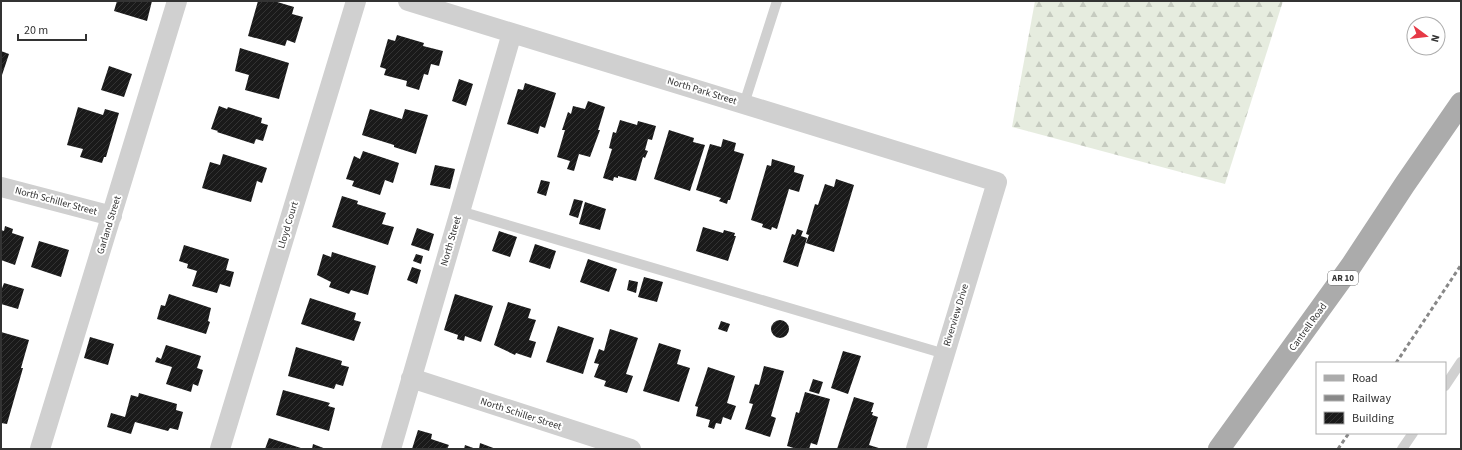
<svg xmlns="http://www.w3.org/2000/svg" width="1462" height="450" viewBox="0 0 1462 450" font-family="'Source Sans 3',sans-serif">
<defs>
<pattern id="forest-firs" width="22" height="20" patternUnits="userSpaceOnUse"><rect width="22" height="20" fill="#e6ecdf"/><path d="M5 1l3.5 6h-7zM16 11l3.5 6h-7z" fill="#c6cbc0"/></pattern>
<pattern id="building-hatch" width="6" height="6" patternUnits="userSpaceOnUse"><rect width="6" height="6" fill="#1a1a1a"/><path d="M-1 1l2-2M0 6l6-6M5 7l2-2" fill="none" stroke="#333"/></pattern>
</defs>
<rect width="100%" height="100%" fill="#fff"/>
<!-- forest -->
<path fill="url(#forest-firs)" d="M 1035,1 L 1283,1 L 1225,184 L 1012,127 Z"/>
<!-- building -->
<path fill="url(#building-hatch)" d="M 117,1 L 152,1 L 147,21 L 114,11 Z
M 258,1 L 274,1 L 294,7 L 292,14 L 303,17 L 295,43 L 287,40 L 285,46 L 248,36 Z
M 397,35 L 424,43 L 423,46 L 443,51 L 439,66 L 431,64 L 428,75 L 424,74 L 419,90 L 406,86 L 407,81 L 384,75 L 386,69 L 380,67 L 388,39 L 395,41 Z
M 240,48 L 289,63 L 279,99 L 245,90 L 249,75 L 235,71 Z
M 1,51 L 9,54 L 1,78 Z
M 109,66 L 132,74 L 124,97 L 101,90 Z
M 459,79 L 473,84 L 466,106 L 452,101 Z
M 525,83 L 556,93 L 545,128 L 540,126 L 538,134 L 507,124 L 518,89 L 523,90 Z
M 588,101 L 605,107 L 598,130 L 600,130 L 590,157 L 579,154 L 574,171 L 567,169 L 570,161 L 557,157 L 565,130 L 562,130 L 568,112 L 571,114 L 573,106 L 585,109 Z
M 219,106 L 227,109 L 228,107 L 262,118 L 261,123 L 268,125 L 263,141 L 256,139 L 254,144 L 217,132 L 218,131 L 211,129 Z
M 78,107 L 103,115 L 105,109 L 119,113 L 106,157 L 104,157 L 102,163 L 80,157 L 83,149 L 67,145 Z
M 370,109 L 402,119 L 405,109 L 428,115 L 416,154 L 394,147 L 394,145 L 362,135 Z
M 620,120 L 637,125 L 638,121 L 656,126 L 652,140 L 648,139 L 645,150 L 648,151 L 645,158 L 643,157 L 636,181 L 618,176 L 618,178 L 614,177 L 613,181 L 603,178 L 612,149 L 609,148 L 613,132 L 616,133 Z
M 669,130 L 694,138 L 693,142 L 705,145 L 690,191 L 654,179 Z
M 723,139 L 736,143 L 734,151 L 744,154 L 730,200 L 728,200 L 727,204 L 719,201 L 721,198 L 696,190 L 710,144 L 721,147 Z
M 363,151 L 399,163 L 393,183 L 385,180 L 380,195 L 352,186 L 354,181 L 346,179 L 354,156 L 360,159 Z
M 223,154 L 267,168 L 262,183 L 257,181 L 251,202 L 202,188 L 210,162 L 220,165 Z
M 772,159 L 795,166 L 794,172 L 804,175 L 799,192 L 789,189 L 777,229 L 772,227 L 771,230 L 762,227 L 763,224 L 751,220 L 767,165 L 771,166 Z
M 435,165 L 455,169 L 450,189 L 430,185 Z
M 836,179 L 854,185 L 834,252 L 806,243 L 809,235 L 806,234 L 815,204 L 818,205 L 825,184 L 834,187 Z
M 541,180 L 550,182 L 546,196 L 537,193 Z
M 342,196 L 358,201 L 357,204 L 386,213 L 382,224 L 394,227 L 388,245 L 332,227 Z
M 574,199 L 583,201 L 578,218 L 569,215 Z
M 585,202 L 606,209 L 600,230 L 579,224 Z
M 5,226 L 13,229 L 12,233 L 24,237 L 15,265 L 1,260 L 1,230 L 4,231 Z
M 703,227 L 723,233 L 724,230 L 735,233 L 734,236 L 736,236 L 728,261 L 696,251 Z
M 417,228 L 434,234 L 429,251 L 411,245 Z
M 797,229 L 803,231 L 801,236 L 807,238 L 798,267 L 783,262 L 792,234 L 795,235 Z
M 499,231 L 517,237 L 510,257 L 492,251 Z
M 39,241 L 69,250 L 61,277 L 31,267 Z
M 535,244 L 556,251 L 550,269 L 529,262 Z
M 184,245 L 229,259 L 226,270 L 234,272 L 230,287 L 220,284 L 217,293 L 192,286 L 197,271 L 187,268 L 188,264 L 179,261 Z
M 332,252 L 376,266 L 368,295 L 351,290 L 349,294 L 329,287 L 331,282 L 317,275 L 323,254 L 331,257 Z
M 416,254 L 423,256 L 421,264 L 413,261 Z
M 588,259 L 617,269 L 609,292 L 580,282 Z
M 412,267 L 421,270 L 417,284 L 407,280 Z
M 644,277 L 663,282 L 657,302 L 638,297 Z
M 629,280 L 638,282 L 636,293 L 627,290 Z
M 4,283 L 24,289 L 18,309 L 1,304 L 1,291 Z
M 169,294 L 211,308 L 208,321 L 210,322 L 206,334 L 157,319 L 161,305 L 165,306 Z
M 455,294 L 493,306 L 481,342 L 465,336 L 464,341 L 457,339 L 458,335 L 444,330 Z
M 310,298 L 356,313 L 354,320 L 361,322 L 354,341 L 301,324 Z
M 508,302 L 531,309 L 528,318 L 536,320 L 529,340 L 536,342 L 531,358 L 516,353 L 515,355 L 494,345 Z
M771 329a9 9 0 1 1 18 0a9 9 0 1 1-18 0Z
M 721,321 L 730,324 L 727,332 L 718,329 Z
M 558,326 L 594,338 L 583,374 L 546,362 Z
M 610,329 L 638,338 L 626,374 L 633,376 L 627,393 L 604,386 L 606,381 L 594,377 L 599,364 L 594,363 L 599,349 L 604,351 Z
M 1,332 L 29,340 L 21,368 L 23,368 L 7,424 L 1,423 Z
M 90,337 L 114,344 L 108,365 L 84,358 Z
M 659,343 L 681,350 L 677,364 L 690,368 L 679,402 L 643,391 Z
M 166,345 L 201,356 L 197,368 L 203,370 L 198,386 L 193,384 L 191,392 L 166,384 L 172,367 L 155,362 L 157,357 L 161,359 Z
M 296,347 L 342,361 L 341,365 L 349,367 L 343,386 L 336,384 L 334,389 L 288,376 Z
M 843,351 L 861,356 L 848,394 L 831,388 Z
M 764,366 L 784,371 L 771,416 L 776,418 L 770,437 L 745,429 L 753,404 L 749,403 L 755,384 L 759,385 Z
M 708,367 L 735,376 L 727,403 L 736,406 L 731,420 L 723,417 L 721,424 L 716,423 L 714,429 L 708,427 L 710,420 L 696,416 L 698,407 L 695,406 Z
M 813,379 L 823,382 L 819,394 L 809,391 Z
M 283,390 L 330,403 L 328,406 L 335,408 L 329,431 L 276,415 Z
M 805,392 L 830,399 L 817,445 L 811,443 L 809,449 L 797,449 L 787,446 L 796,412 L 799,413 Z
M 139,393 L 177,404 L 176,410 L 183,412 L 178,430 L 170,428 L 168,431 L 135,422 L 131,434 L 107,427 L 111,413 L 125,417 L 131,395 L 138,397 Z
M 854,397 L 874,403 L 871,412 L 873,412 L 872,415 L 878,417 L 869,445 L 882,449 L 837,449 Z
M 418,430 L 432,434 L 431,439 L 449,445 L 447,449 L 412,449 Z
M 269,438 L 304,449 L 265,449 Z
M 480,443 L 496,449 L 479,449 Z
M 313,444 L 326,449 L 312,449 Z
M 465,445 L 476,449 L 464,449 Z"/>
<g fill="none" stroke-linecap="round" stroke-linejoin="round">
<!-- service -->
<path stroke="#d0d0d0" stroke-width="10" d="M 744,104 L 777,1
M 460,211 L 945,354
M 1445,386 L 1461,362
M 1402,449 L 1413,433"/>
<!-- minor -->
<path stroke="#d0d0d0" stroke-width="20" d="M 408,1 L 997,182 L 916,449
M 1,187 L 112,216
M 411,378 L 631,449
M 40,449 L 177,1
M 220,449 L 356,1
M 391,449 L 512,33"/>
<!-- primary -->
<path stroke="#ababab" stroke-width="22" d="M 1219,449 L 1351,266 L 1405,184 L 1461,103"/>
<!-- rail -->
<path stroke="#888" stroke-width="3" stroke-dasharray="4 3" stroke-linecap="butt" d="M 1396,363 L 1461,265
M 1338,449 L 1349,433"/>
</g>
<g text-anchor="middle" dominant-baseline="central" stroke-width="4" stroke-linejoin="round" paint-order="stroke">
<!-- shield labels -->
<rect fill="#fff" stroke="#707070" stroke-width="1" x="1328" y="271" width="30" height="14" rx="3"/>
<g font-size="9" font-weight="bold" fill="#333">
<text x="1343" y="278">AR 10</text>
</g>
<!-- street labels -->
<g font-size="10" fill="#333" stroke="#fff">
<text transform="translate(702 91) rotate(17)">North Park Street</text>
<text transform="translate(56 201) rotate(15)">North Schiller Street</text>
<text transform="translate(109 225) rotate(-73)">Garland Street</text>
<text transform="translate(288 225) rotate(-73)">Lloyd Court</text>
<text transform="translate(451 241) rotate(-74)">North Street</text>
<text transform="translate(956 315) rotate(-73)">Riverview Drive</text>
<text transform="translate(1308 327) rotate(-54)">Cantrell Road</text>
<text transform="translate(521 414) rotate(18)">North Schiller Street</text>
</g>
</g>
<!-- border -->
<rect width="1462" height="450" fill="none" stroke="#333333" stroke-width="4"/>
<!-- legend -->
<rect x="1316" y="362" width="130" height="72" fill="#ffffff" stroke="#adadad"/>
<rect x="1324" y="375" width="20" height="6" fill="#ababab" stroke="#adadad"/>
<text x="1352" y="382" font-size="12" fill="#333333">Road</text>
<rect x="1324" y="395" width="20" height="6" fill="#888888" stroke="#adadad"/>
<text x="1352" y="402" font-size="12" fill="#333333">Railway</text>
<rect x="1324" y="412" width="20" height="12" fill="url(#building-hatch)" stroke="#adadad"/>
<text x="1352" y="422" font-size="12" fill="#333333">Building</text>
<!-- north arrow -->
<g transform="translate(1426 36) rotate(105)"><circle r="19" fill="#ffffff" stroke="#adadad"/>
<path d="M0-3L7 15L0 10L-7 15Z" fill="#e63946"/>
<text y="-6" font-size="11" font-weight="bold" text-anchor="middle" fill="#333333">N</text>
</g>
<!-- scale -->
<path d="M18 34v6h68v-6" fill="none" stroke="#333333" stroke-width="2"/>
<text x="24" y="34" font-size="12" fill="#333333" stroke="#ffffff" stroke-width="3" paint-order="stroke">20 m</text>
</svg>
